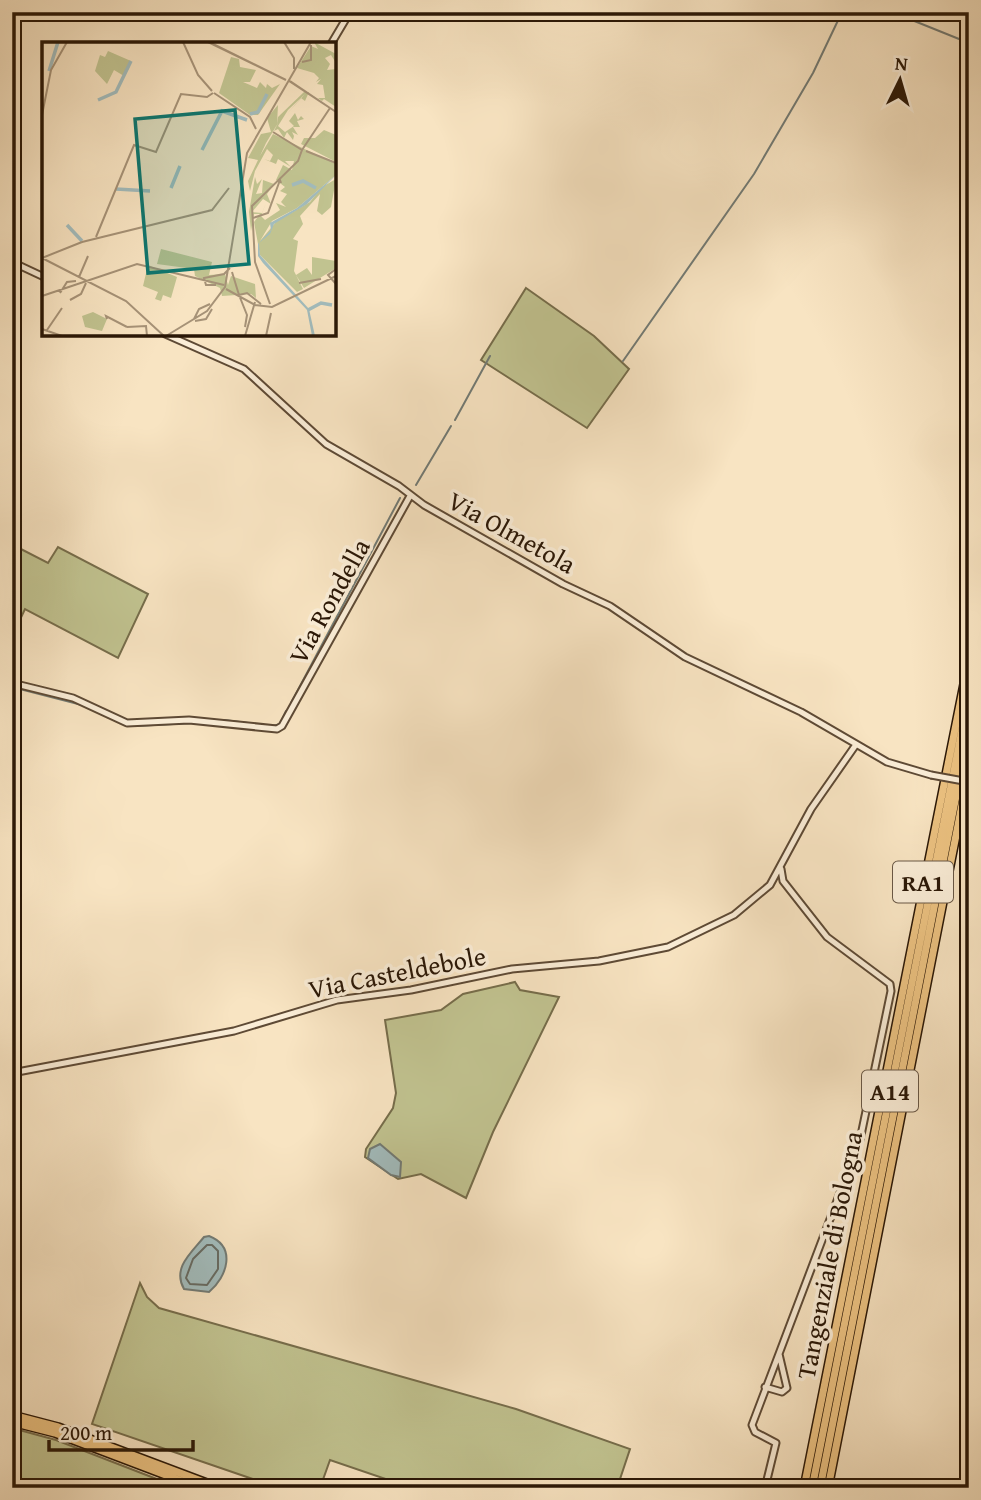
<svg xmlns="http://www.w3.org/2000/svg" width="981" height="1500" viewBox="0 0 981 1500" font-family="'Gentium Book Plus',serif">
<rect width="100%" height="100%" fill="#f8e4c2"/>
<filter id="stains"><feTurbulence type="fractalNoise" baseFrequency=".00286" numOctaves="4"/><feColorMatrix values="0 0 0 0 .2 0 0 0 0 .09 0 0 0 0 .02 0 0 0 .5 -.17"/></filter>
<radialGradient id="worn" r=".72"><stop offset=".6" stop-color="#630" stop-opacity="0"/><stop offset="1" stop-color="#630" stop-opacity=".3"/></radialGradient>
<!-- green -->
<path fill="#c1c390" stroke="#766d4b" stroke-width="2" d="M 526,288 L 594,336 L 629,369 L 587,428 L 481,360 Z
M 15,546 L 48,563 L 58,547 L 148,594 L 118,658 L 25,609 L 17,626 L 12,623 Z
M 515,982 L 520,990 L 559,997 L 493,1132 L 466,1198 L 421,1174 L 398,1179 L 365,1157 L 366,1149 L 393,1108 L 396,1093 L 385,1020 L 441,1010 L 463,994 Z
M 140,1283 L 147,1297 L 159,1308 L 516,1409 L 630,1449 L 617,1488 L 412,1488 L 330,1460 L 320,1488 L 279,1488 L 92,1424 Z
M 12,1428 L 56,1440 L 180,1488 L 12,1488 Z"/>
<!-- water -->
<path fill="#a2bcbd" stroke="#727a74" stroke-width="2" d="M 380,1144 L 401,1162 L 400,1177 L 391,1175 L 368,1158 L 370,1149 Z
M 209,1236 C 237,1247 227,1277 209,1292 L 184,1289 C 172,1268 191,1253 204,1237 Z"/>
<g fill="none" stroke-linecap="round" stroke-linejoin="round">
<!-- shore -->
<path stroke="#666a62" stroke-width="2" d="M 207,1245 L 212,1245 L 218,1251 L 218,1269 L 207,1285 L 190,1284 L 186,1278 L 193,1259 Z"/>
<!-- stream -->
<path stroke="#727a74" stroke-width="2" d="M 892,12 L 969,43
M 623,361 L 754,174 L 813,73 L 842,12
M 455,420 L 490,356
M 416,485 L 451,426
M 12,687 L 82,705
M 291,703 L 400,498
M 101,714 L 135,726 L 192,723
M 224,720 L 273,726 L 280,724 L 286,711
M 401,1488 L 403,1482"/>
<defs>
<path id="minor" d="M 331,44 L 350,12
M 12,262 L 44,277
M 165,334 L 244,369 L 326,444 L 399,486 L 424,505 L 563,584 L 610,606 L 685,657 L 801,712 L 887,762 L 931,775
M 12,683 L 73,698 L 127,723 L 189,720 L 277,729 L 282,726 L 410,496
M 12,1073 L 234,1031 L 337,1000 L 411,990 L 512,969 L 599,961 L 668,947 L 734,915 L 770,885 L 811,809 L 855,746
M 765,1387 L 782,1392 L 787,1388 L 779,1354
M 765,1488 L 776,1443 L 755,1432 L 752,1425 L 860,1140 L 891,991 L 890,984 L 827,937 L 783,881 L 781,869"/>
<path id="highway" d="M 12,1415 L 58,1427 L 220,1488
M 12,1422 L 55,1433 L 200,1488
M 804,1488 L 969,659
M 812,1488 L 969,695
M 820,1488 L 969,730
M 828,1488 L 969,769"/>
</defs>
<!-- minor casing -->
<use href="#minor" stroke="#5e4a35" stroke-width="9"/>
<!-- highway casing -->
<use href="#highway" stroke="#2a1706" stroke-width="10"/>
<!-- minor -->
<use href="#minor" stroke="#faedd7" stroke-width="5"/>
<!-- highway -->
<use href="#highway" stroke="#ecc281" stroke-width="7"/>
<defs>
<path id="minor-bridge" d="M 931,775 L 969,782"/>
</defs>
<!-- minor-bridge casing -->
<use href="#minor-bridge" stroke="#5e4a35" stroke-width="9" stroke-linecap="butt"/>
<!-- minor-bridge -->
<use href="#minor-bridge" stroke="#faedd7" stroke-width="5"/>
</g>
<g text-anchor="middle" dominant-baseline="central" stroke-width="7" stroke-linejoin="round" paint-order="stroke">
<!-- shield labels -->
<g fill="#faedd7" stroke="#685745" stroke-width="2">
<rect x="893" y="861.5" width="60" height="41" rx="5"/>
<rect x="862" y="1070.5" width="56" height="41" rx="5"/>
</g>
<g font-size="24" font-weight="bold" fill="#2a1706">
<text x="923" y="882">RA1</text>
<text x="890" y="1091">A14</text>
</g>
<!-- street labels -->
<g font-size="26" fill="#2a1706" stroke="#faedd7">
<text transform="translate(512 532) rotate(29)">Via Olmetola</text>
<text transform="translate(329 601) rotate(-61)">Via Rondella</text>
<text transform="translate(397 972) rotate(-11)">Via Casteldebole</text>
<text transform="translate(829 1255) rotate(-79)">Tangenziale di Bologna</text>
</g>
</g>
<!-- overview -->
<g transform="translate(42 42)">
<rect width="294" height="294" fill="#f8e4c2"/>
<path d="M 272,0 L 294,12 L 294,21 L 289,13 L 283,16 L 288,22 L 285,28 L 294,27 L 294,65 L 282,57 L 280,59 L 276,56 L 283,56 L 281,43 L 275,42 L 279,37 L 274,40 L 277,36 L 272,31 L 255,26 L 269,4 L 276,7 ZM 66,9 L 89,19 L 82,34 L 72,28 L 65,42 L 53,29 L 58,13 L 63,15 ZM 189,15 L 197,17 L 198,25 L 214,28 L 208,40 L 201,40 L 215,46 L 218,40 L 224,46 L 225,42 L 230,46 L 238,42 L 216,73 L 208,73 L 177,51 ZM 262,50 L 267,50 L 263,59 L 259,56 L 244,73 L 263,52 L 246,68 L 236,84 L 243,90 L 252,84 L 247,79 L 253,71 L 256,78 L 259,74 L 262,77 L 255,79 L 258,85 L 251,85 L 256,93 L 250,90 L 252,94 L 251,98 L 245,90 L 242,96 L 236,87 L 232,89 L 236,81 L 224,101 L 218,114 L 231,92 L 294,122 L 294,133 L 255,166 L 230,179 L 218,199 L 234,180 L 268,160 L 280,145 L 294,137 L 289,165 L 280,173 L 275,169 L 278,152 L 258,174 L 261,182 L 251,197 L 256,199 L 252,229 L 261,247 L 255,250 L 218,213 L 212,180 L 218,172 L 212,172 L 209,189 L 207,170 L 213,135 L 215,142 L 220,137 L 214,152 L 220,151 L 221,138 L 232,142 L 225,152 L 229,162 L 221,157 L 210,170 L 220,171 L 224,161 L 219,174 L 223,178 L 238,168 L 234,161 L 244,165 L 239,160 L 245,152 L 238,149 L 243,145 L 234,138 L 241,123 L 250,128 L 252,119 L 243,119 L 249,125 L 236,117 L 234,122 L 222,117 L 228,119 L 231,113 L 225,107 L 213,129 L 208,149 L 206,139 L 216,118 L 206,116 L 219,92 L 229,90 L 225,76 L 236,63 L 235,82 L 236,75 ZM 282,88 L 294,93 L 294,120 L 259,102 L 262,96 L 273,96 ZM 119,207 L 170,220 L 167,233 L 183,232 L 186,243 L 189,234 L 213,242 L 214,256 L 209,252 L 180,254 L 178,246 L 153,234 L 152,227 L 115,222 ZM 270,215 L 294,219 L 294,226 L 262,246 L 254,233 L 265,226 L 270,233 ZM 106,223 L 135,235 L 129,256 L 121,253 L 119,259 L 113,257 L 116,250 L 101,244 ZM 51,270 L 65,277 L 60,289 L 43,285 L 40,274 Z" fill="#c1c390"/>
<path d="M 294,133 L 265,162 L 232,182 L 228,192 L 217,201 L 218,213 L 267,267 L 273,294 L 270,294 L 265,268 L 221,221 L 216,214 L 216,202 L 229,188 L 228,181 L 255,166 Z" fill="#a2bcbd"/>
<path fill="none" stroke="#a2bcbd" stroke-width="3.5" d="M 7,29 L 16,0M 56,58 L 74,50 L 89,19M 208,72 L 216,70 L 225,52M 160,108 L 180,69 L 205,78M 250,143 L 261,139 L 274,146M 129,146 L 138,124M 74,147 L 108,149M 25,183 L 40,199M 266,268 L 279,261 L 290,263"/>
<path fill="none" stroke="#a69277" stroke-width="2" d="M 141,0 L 156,33 L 170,49M 166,0 L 244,38M 167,0 L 244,38M 242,0 L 252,16 L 252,27M 260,20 L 269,18 L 269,3M 247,39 L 288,66M 248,39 L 294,70M 172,51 L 208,75 L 214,87M 0,73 L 9,28 L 25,0M 231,90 L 260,108M 260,108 L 288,66M 264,109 L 294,121M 211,176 L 226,171 L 238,138 L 239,141M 54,195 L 92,103 L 114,110 L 139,52 L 165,55 L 171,51M 40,200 L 170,168 L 187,146M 0,216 L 40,200M 0,216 L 84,259 L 122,294M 294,227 L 286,233 L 294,242M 190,230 L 197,253M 37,235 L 46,214M 257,241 L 279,237M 174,243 L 164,243 L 162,236 L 182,232 L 188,226M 184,247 L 213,263 L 230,265 L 294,234M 18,251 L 25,240 L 34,239M 0,254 L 95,222 L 182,243M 28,258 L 39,252 L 44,241M 228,262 L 213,220 L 210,164 L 256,119 L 260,108M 65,277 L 64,274 L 85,285M 152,277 L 157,267 L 168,262M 153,279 L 164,277 L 170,267M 85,285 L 104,284 L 105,294M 203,285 L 205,273 L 197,253 L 205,251 L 219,262M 0,287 L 20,294M 5,288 L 20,266M 124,294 L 165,269 L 183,245 L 205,111 L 269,0M 203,294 L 213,260M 224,294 L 229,271"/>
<path fill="#0f766e" fill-opacity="0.15" stroke="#0f766e" stroke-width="3.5" d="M 193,68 L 207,222 L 106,231 L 93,77 Z"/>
<rect width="294" height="294" fill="none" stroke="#2a1706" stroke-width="3.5"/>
</g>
<!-- margin -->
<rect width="981" height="1500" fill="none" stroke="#f8e4c2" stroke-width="42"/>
<rect x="14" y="14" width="953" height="1472" fill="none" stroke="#2a1706" stroke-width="3.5"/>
<rect x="21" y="21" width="939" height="1458" fill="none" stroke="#2a1706" stroke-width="2"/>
<!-- north arrow -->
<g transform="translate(900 80) rotate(5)" stroke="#faedd7" stroke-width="5" paint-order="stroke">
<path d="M0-5L12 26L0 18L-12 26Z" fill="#2a1706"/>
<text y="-10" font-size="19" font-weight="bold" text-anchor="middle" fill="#2a1706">N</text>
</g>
<!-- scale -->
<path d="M49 1440v10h144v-10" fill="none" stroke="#2a1706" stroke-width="3.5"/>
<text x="60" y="1440" font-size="21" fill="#2a1706" stroke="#faedd7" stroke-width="5" paint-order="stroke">200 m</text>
<rect width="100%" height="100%" filter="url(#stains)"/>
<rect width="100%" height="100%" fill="url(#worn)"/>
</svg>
